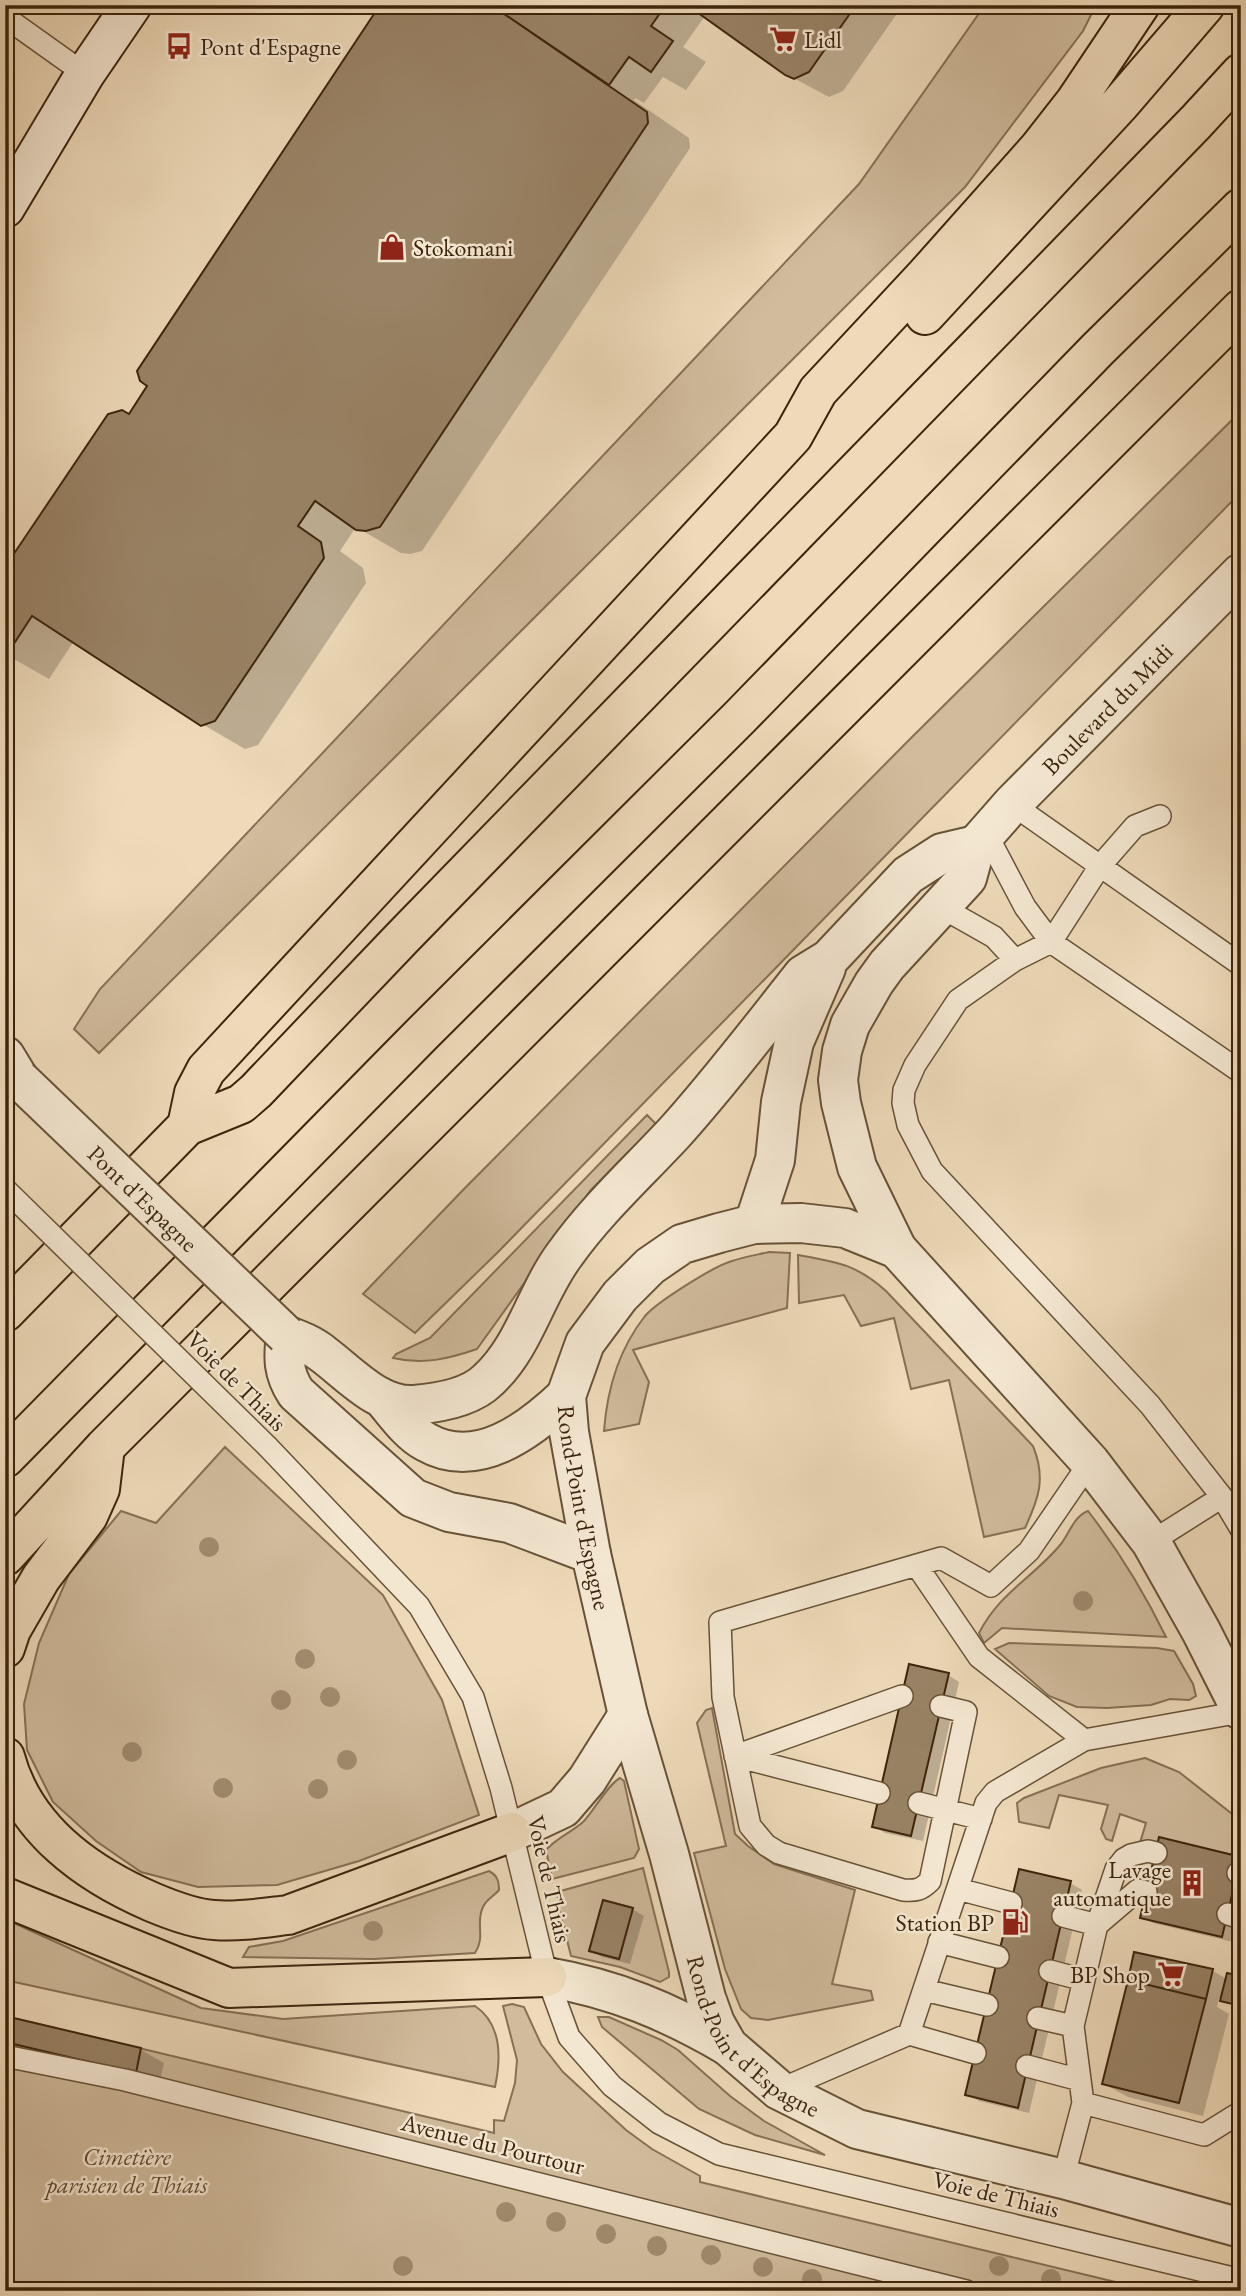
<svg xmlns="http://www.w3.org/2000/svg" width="1246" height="2296" viewBox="0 0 1246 2296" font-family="'EB Garamond',serif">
<rect width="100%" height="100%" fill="#eedab9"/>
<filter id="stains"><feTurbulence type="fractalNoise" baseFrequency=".00286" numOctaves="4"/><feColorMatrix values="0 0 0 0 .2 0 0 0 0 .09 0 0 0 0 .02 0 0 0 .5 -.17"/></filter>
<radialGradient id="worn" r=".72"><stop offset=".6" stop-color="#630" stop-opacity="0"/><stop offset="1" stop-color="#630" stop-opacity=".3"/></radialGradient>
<!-- green -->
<path fill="#d0bb9c" stroke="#867054" stroke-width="2" fill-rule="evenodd" d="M 985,5 L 1096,5 L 1083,31 L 965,187 L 99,1053 L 74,1029 L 100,989 L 859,184 Z
M 1241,411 L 1241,492 L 497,1253 L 415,1333 L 363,1294 L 464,1189 L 911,738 Z
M 647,1115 L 656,1124 L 591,1190 L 477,1349 C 448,1359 423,1365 393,1358 L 396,1354 L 430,1338 Z
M 769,1252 L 790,1253 L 787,1308 L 633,1350 L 649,1382 L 639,1424 L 604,1431 C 607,1390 619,1349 645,1316 C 657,1302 714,1266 732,1261 C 744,1257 756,1255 769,1252 Z
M 798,1255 C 837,1262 856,1264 886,1291 L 1033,1446 C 1046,1478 1039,1498 1025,1528 L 984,1537 L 949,1380 L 911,1389 L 894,1318 L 861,1326 L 844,1295 L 799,1303 Z
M 225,1447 L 383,1595 L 442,1700 L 479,1815 L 359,1861 L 277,1885 L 198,1887 L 141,1872 L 96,1841 L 53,1802 L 27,1750 L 24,1704 L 39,1643 L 69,1574 L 121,1511 L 156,1523 Z
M 1088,1511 C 1119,1551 1144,1592 1166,1637 L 1002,1628 L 984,1643 L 979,1633 C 1000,1592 1033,1578 1061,1544 C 1069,1534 1074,1516 1088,1511 Z
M 1009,1643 L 1157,1648 L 1174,1651 L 1193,1684 L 1196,1696 L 1189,1700 L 1170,1699 L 1151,1705 L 1107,1708 L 1077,1707 L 1049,1696 L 995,1649 Z
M 712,1708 L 735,1834 L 748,1846 L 774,1864 L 855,1890 L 832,1984 L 871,1991 L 873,2000 L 768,2020 L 751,2018 L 741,2009 L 725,1969 L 694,1853 L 726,1846 L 697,1723 L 706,1710 Z
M 1145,1758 L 1179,1772 L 1241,1821 L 1241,1857 L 1160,1838 L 1157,1849 L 1139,1846 L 1146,1823 L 1120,1814 L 1112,1841 L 1106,1839 L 1101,1829 L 1108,1805 L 1059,1795 L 1049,1828 L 1019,1822 L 1017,1803 L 1024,1798 L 1101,1768 Z
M 620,1778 L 624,1781 L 639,1849 L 634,1858 L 552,1879 L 546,1850 C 556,1838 572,1832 583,1822 C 594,1811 608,1784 620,1778 Z
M 643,1868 L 669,1972 L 669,1977 L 660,1982 L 620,1967 L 571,1956 L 560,1912 L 557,1892 ZM 603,1900 L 633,1908 L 619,1959 L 589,1951 Z
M 489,1871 C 497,1875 499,1881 499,1890 C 494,1896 486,1900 483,1907 C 475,1923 486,1937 475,1953 L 374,1959 L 243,1957 L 249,1947 L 283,1941 Z
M 5,1919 L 201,2008 L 283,2019 L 475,2006 C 502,2024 501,2059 495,2087 L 5,1980 Z
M 512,2004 L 524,2007 L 541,2044 L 563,2072 L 626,2130 L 652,2149 L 700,2176 L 700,2182 L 1153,2291 L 5,2291 L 5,2016 L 494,2133 L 494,2120 L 504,2121 L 515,2083 L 517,2060 L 503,2006 Z
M 598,2017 L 609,2017 L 661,2040 L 678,2050 L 730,2096 L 764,2121 L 825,2155 L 755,2135 L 699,2109 L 602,2027 Z"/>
<!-- shadow -->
<path fill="#0003" d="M 383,5 L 903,5 L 843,91 L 829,97 L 786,74 L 705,16 L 683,47 L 706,62 L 686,90 L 663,77 L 644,103 L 635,98 L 634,100 L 689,138 L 690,148 L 422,551 L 410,554 L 401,553 L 356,527 L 340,551 L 363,568 L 366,583 L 258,745 L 245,749 L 202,724 L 74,641 L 49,679 L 5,654 L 5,612 L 130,416 Z
M 948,1675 L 959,1682 L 923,1841 L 885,1833 L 874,1826 Z
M 1161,1840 L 1241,1859 L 1241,1912 L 1233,1942 L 1153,1923 L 1142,1917 Z
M 1070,1883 L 1082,1890 L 1029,2113 L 979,2101 L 967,2094 Z
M 632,1909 L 644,1916 L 630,1964 L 602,1957 L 591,1950 Z
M 1136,1954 L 1213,1971 L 1227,1979 L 1241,1978 L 1241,2008 L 1219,1998 L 1217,2007 L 1229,2014 L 1203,2116 L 1128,2097 L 1104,2084 Z
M 5,2017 L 141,2050 L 164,2063 L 159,2085 L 5,2049 Z"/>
<!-- building -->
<path fill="#998366" stroke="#3c240c" stroke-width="2" d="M 380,5 L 491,5 L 647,112 L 648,123 L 380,527 L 366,531 L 356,530 L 315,501 L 298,526 L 321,542 L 324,558 L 215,721 L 201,726 L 32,616 L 6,656 L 5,609 L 10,602 L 5,599 L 5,567 L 108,414 L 122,410 L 129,414 L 147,386 L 140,381 L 137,371 Z
M 491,5 L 666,5 L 651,26 L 673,41 L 651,72 L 629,57 L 609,85 Z
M 687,5 L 856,5 L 809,72 L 794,79 L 785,75 Z
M 909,1664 L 949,1673 L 911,1836 L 872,1827 Z
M 1159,1837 L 1241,1857 L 1222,1937 L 1140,1918 Z
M 1019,1869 L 1071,1881 L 1018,2108 L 965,2095 Z
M 603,1900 L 633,1908 L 619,1959 L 589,1951 Z
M 1134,1952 L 1213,1969 L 1206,1999 L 1128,1980 Z
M 1227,1973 L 1241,1976 L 1241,2006 L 1220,2001 Z
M 1128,1980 L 1206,1999 L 1179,2103 L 1102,2084 Z
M 5,2016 L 141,2048 L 136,2073 L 5,2042 Z"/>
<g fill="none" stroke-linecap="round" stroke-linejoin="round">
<defs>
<path id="service" d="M 5,17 L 85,74
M 1012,804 L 1241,965
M 1160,816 L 1135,826 L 1100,866 L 1051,942 L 1015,960 L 958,1000 L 915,1065 L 904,1090 L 903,1103 L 908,1125 L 932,1171 L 1150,1405 L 1222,1497 L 1241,1529
M 986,833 L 1025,907 L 1051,942 L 1241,1072
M 941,907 L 994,937 L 1015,960
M 268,1447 L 419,1606 L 473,1697 L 501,1788 L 547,1977 L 569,2037 L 612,2086 L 659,2123 L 719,2154 L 1241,2280
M 1151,1542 L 1222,1497
M 917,1566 L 979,1657 L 1084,1740 L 1241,1712
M 941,1706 L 966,1712 L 930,1881 C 921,1890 916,1891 903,1890 L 779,1853 L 766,1845 L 750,1826 L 723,1697 L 720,1622 L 941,1558 L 991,1586 L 1029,1551 L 1090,1462
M 735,1756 L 902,1696
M 735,1756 L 879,1793
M 919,1803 L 981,1819
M 1238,1873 L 1241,1874
M 958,1889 L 1011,1903
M 1228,1914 L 1241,1918
M 1063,1916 L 1097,1925
M 1097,1925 L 1138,1890 L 1146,1892
M 939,1942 L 998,1957
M 1050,1971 L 1084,1980
M 924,1990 L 987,2005
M 1038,2018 L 1073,2026
M 909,2034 L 986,1803 L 995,1792 L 1084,1740
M 5,2056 L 125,2080 L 966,2291
M 1027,2066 L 1080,2080
M 779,2090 L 909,2034 L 975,2053
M 1083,2103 L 1204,2135 L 1241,2112
M 1063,2179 L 1083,2103 L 1073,2026 L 1097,1925 L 1116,1869 L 1124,1859 L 1131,1855 L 1148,1851 L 1156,1853"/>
<g id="tertiary">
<path d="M 5,1056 L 19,1079"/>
<path d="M 754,1224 L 775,1160 L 781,1102 L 794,1042 L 826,968"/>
<path id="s1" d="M 897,1249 L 857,1167 L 841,1103 L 838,1080 L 842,1051 L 850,1025 L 874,983 L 887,965 L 967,878 L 976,845 L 1012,804 L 1241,573"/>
<path d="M 384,1400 C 396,1414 409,1433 426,1442 C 477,1471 530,1430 566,1396"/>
<path d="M 591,1554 L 509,1523 L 449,1512 L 413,1498 L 296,1393 C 283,1373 283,1358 286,1335 C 299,1340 312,1345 323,1354 C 350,1374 378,1407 414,1405 C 438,1403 470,1398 488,1380 C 525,1346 535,1294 565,1254 C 597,1209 638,1172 675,1132 C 720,1082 761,1028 803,975 L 829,959 L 908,875 L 942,853 L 976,845"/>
<path id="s2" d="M 1241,1710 L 1201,1631 L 1151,1542 L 1090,1462 L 897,1249 L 845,1228 L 801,1223 L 754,1224 L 719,1233 L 682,1244 L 650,1266 L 620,1296 L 585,1343 L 566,1396 L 569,1432 L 591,1554 L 628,1715 L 669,1854 L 706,1998 L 715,2023 L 728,2046 L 779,2090 L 857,2129 L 1063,2179 L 1241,2228"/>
<path d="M 512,1832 L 563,1808 L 587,1780 L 628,1715"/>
<path d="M 547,1977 C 615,1989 668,2011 728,2046"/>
</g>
<path id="secondary" d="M 5,208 L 85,74 L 132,5"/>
<path id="trunk" d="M 925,315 L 1120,104 L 1205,5
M 187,1126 L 194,1093 L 206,1070 L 793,436 L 818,391 L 926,275 L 1039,148 L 1075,102 L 1140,5
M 5,1312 L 187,1126 L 241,1104 L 256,1091 L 403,937 L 1196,122 L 1241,73
M 5,1458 L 421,1035 L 740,717 L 1097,350 L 1241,208
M 5,1556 L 105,1447 L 1241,309
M 5,1648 L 11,1630 L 41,1578 L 88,1516 L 100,1489 L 105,1447
M 5,1757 C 24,1829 87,1874 152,1902 C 171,1910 194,1919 214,1920 C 239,1922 263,1918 288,1915 L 512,1832
M 5,1897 L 229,1988 L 547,1977"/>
</defs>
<!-- service casing -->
<use href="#service" stroke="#685237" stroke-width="24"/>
<!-- tertiary casing -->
<use href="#tertiary" stroke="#685237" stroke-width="42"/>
<!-- secondary casing -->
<use href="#secondary" stroke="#3c240c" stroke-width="42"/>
<!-- trunk casing -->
<use href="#trunk" stroke="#3c240c" stroke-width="42"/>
<!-- service -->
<use href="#service" stroke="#f4e7d2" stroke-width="21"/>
<!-- tertiary -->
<use href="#tertiary" stroke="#f4e7d2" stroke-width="38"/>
<!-- secondary -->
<use href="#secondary" stroke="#f4e7d2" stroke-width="38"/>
<!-- trunk -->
<use href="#trunk" stroke="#eedab9" stroke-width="38"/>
<defs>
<path id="service-bridge" d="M 5,1189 L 268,1447"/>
<g id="tertiary-bridge">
<path id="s3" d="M 19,1079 L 286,1335"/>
</g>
</defs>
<!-- service-bridge casing -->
<use href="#service-bridge" stroke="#685237" stroke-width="24" stroke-linecap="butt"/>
<!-- tertiary-bridge casing -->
<use href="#tertiary-bridge" stroke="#685237" stroke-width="42" stroke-linecap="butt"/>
<!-- service-bridge -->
<use href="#service-bridge" stroke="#f4e7d2" stroke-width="21"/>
<!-- tertiary-bridge -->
<use href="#tertiary-bridge" stroke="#f4e7d2" stroke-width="38"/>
</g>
<!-- trees -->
<g fill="#a08b6e">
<circle cx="209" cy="1547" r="10"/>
<circle cx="1083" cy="1601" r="10"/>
<circle cx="305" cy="1659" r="10"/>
<circle cx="330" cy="1697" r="10"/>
<circle cx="281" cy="1700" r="10"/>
<circle cx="132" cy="1752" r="10"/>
<circle cx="347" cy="1760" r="10"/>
<circle cx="223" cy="1788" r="10"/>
<circle cx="318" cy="1789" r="10"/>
<circle cx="373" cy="1931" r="10"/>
<circle cx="506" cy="2212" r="10"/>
<circle cx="556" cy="2222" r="10"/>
<circle cx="606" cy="2234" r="10"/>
<circle cx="657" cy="2246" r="10"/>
<circle cx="711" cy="2255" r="10"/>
<circle cx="403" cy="2266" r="10"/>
<circle cx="999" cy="2266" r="10"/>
<circle cx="763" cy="2267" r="10"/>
<circle cx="812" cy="2279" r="10"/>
<circle cx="1051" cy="2279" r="10"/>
</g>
<!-- icons -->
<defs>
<symbol id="supermarket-bare" viewBox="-9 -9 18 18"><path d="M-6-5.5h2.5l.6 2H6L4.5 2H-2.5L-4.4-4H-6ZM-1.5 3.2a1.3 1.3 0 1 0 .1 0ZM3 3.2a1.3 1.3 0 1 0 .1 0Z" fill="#8f2418" stroke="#f4e7d2" stroke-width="2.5" paint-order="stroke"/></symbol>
<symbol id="bus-bare" viewBox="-9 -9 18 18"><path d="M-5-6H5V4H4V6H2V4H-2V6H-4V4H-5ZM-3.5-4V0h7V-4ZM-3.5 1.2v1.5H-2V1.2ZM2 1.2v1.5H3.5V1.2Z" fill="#8f2418" stroke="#f4e7d2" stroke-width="2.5" paint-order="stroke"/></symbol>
<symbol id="shop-bare" viewBox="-9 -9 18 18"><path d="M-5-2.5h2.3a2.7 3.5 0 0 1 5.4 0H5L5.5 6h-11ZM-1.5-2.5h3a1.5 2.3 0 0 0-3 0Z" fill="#8f2418" stroke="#f4e7d2" stroke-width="2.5" paint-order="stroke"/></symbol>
<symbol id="building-bare" viewBox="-9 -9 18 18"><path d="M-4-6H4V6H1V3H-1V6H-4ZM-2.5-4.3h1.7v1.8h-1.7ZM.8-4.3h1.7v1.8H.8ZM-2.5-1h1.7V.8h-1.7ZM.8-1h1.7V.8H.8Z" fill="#8f2418" stroke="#f4e7d2" stroke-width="2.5" paint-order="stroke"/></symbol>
<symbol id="fuel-bare" viewBox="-9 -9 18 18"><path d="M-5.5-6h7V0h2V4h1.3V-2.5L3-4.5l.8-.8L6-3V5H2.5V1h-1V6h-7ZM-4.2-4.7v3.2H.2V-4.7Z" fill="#8f2418" stroke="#f4e7d2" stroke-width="2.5" paint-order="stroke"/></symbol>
</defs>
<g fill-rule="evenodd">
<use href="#supermarket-bare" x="764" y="20" width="38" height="38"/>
<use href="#bus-bare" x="160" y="27" width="38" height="38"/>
<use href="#shop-bare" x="373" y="228" width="38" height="38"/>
<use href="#building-bare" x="1173" y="1864" width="38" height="38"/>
<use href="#fuel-bare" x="996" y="1903" width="38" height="38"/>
<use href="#supermarket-bare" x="1152" y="1955" width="38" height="38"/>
</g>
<g text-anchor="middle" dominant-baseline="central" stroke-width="5" stroke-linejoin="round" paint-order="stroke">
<!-- poi labels -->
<g font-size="24" fill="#3c240c" stroke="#f4e7d2" text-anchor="start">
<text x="804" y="39">Lidl</text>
<text x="200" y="46">Pont d'Espagne</text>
<text x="413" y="247">Stokomani</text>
<text x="1171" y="1869" text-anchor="end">Lavage<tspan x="1171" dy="28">automatique</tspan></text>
<text x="994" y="1922" text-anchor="end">Station BP</text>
<text x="1150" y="1974" text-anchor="end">BP Shop</text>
</g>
<!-- street labels -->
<g font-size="24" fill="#3c240c" stroke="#f4e7d2">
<text stroke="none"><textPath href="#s1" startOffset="649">Boulevard du Midi</textPath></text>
<text stroke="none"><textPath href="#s3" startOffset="172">Pont d'Espagne</textPath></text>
<text transform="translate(237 1381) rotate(45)">Voie de Thiais</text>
<text stroke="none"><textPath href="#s2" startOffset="1110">Rond-Point d'Espagne</textPath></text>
<text transform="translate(550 1879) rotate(77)">Voie de Thiais</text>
<text stroke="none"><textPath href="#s2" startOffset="1676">Rond-Point d'Espagne</textPath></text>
<text transform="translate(493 2144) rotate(14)">Avenue du Pourtour</text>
<text transform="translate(996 2194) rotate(14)">Voie de Thiais</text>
</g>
<!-- park labels -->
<g font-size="24" font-style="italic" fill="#614a30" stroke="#f4e7d2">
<text x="127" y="2156">Cimetière<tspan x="127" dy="28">parisien de Thiais</tspan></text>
</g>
</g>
<!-- margin -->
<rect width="1246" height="2296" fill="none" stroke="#eedab9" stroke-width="28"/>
<rect x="7" y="7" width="1232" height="2282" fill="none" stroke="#3c240c" stroke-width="3.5"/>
<rect x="14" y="14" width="1218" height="2268" fill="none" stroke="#3c240c" stroke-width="2"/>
<rect width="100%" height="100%" filter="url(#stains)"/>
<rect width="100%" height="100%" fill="url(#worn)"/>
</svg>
